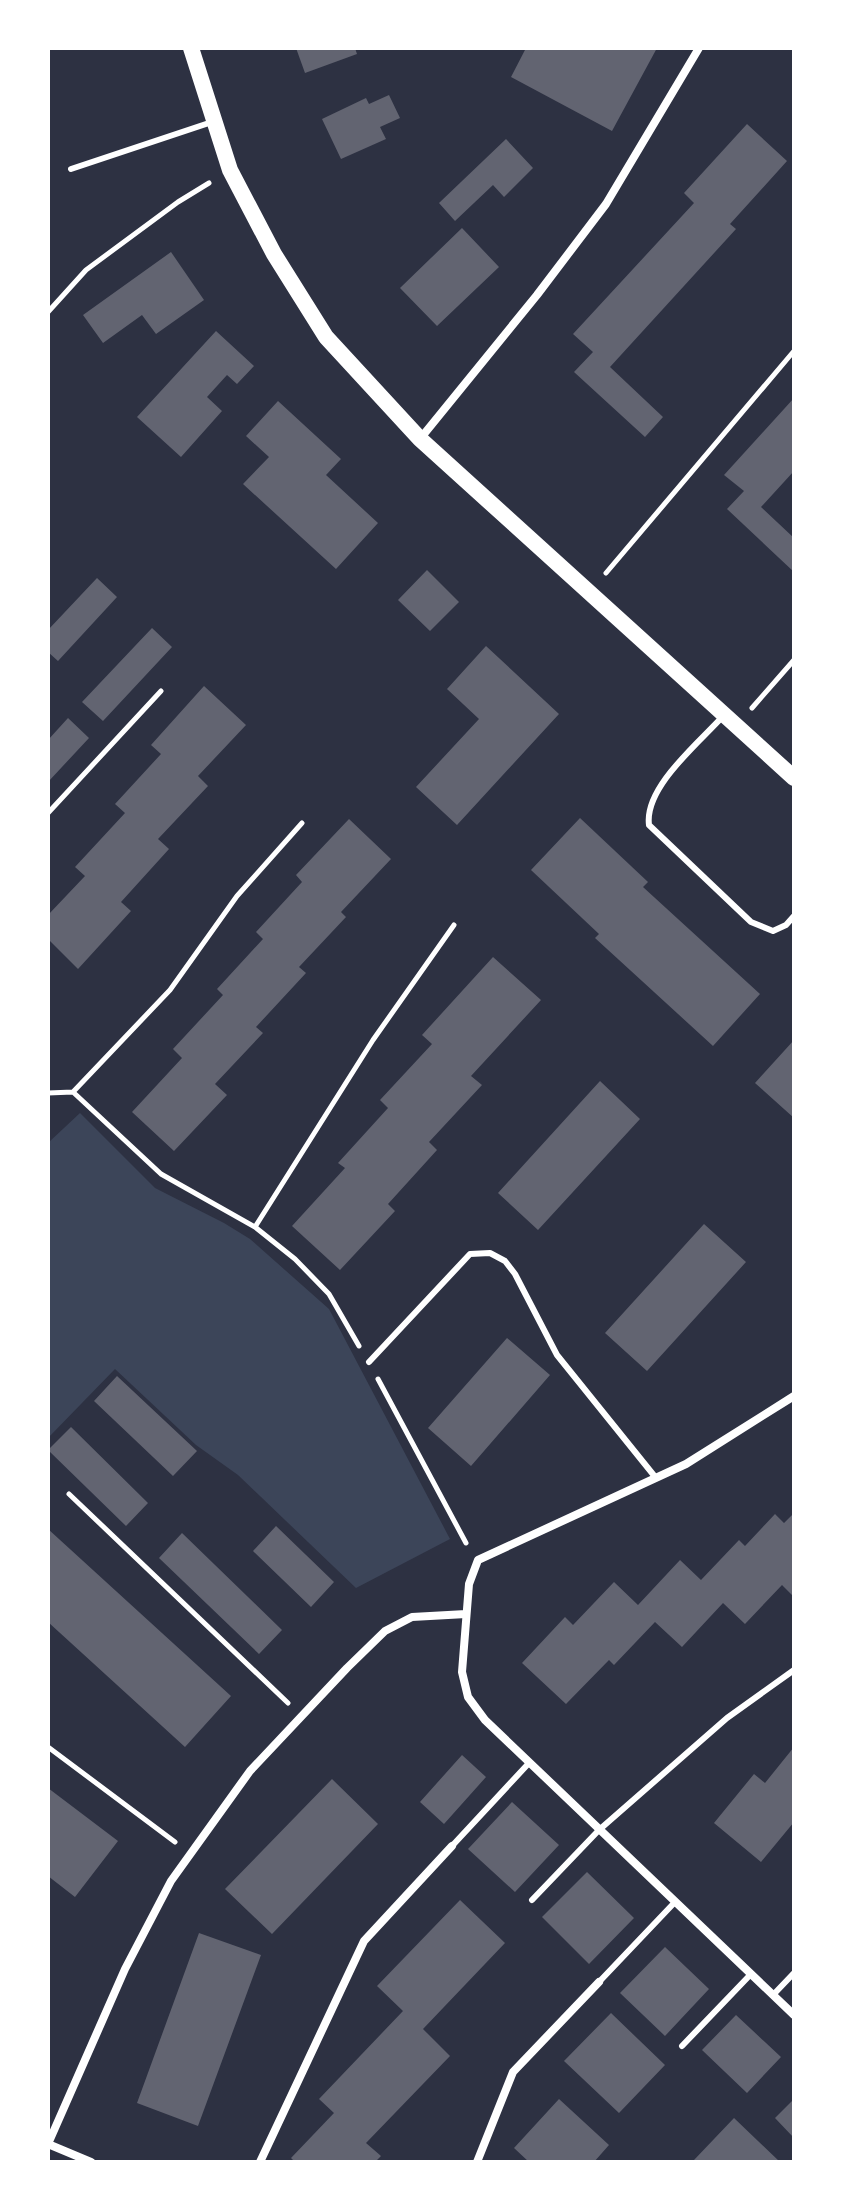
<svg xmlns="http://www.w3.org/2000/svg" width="842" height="2210" viewBox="0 0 842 2210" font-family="Lora,serif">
<rect width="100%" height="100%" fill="#2d3142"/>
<!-- green -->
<path fill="#3c4559" d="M 80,1113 L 155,1188 L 224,1223 L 250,1239 L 329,1309 L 450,1539 L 356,1588 L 238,1475 L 196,1445 L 115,1369 L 48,1438 L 48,1143 Z"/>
<!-- building -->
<path fill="#626471" d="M 296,48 L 355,48 L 357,54 L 305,73 Z
M 526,48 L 657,48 L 612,131 L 511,77 Z
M 389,95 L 400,118 L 380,127 L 386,139 L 341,159 L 322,119 L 366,98 L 369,104 Z
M 747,124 L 787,161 L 730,224 L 736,229 L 610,367 L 663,417 L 645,437 L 574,372 L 593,352 L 573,334 L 694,203 L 684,193 Z
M 506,139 L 533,168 L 504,197 L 493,185 L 455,221 L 439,203 Z
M 462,228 L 499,267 L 437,326 L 400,288 Z
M 171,252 L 204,300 L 156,334 L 142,315 L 103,343 L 83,315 Z
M 216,331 L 254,366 L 237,384 L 227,375 L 207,397 L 222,411 L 181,457 L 137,417 Z
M 794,398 L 794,471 L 761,507 L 794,538 L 794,572 L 727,509 L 744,491 L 724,475 Z
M 278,401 L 341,459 L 326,475 L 378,523 L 336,569 L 243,484 L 269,457 L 246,436 Z
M 427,570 L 459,602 L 430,631 L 398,600 Z
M 97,578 L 117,597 L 58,661 L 48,652 L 48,630 Z
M 152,628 L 172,647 L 103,721 L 82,702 Z
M 486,646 L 559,714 L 457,825 L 416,787 L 479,719 L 447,689 Z
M 204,686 L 246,725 L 198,776 L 208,786 L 158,839 L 169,849 L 121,902 L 131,911 L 78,969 L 48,939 L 48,915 L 85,876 L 75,867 L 125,813 L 115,804 L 161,754 L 151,745 Z
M 68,718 L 89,738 L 48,782 L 48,740 Z
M 580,818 L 648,882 L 643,887 L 760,994 L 713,1046 L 595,938 L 599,934 L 531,870 Z
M 349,819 L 391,859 L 341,912 L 346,917 L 299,967 L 306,973 L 256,1027 L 263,1033 L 215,1084 L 227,1095 L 174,1151 L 132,1112 L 182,1058 L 173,1049 L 223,995 L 217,989 L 263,939 L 256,932 L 302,882 L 296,875 Z
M 493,957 L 541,1000 L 471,1076 L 482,1085 L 429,1142 L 437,1150 L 388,1204 L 395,1211 L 340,1270 L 292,1226 L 345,1168 L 338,1163 L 388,1108 L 380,1100 L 432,1044 L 422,1035 Z
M 794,1040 L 794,1118 L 755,1083 Z
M 600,1081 L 640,1119 L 538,1230 L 498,1193 Z
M 704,1224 L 746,1262 L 647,1371 L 605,1333 Z
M 507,1338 L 550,1375 L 471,1466 L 428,1428 Z
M 117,1376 L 197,1451 L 173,1476 L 94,1401 Z
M 71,1427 L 148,1503 L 126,1526 L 48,1450 Z
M 794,1513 L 794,1593 L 792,1595 L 782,1585 L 745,1624 L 723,1603 L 682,1647 L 655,1622 L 614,1665 L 609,1660 L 566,1704 L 522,1663 L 565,1617 L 573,1625 L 614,1582 L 638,1605 L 680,1560 L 701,1580 L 739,1540 L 745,1546 L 775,1514 L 784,1523 Z
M 276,1526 L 334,1582 L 311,1607 L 253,1551 Z
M 48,1529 L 231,1696 L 185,1747 L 48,1622 Z
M 182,1533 L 282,1630 L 259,1654 L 159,1558 Z
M 794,1747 L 794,1822 L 761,1862 L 714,1823 L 754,1774 L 765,1783 Z
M 462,1755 L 486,1777 L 444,1824 L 420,1802 Z
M 332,1779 L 378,1824 L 272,1934 L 225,1889 Z
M 48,1788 L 118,1841 L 75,1897 L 48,1876 Z
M 512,1802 L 559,1845 L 515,1892 L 468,1849 Z
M 587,1872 L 634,1918 L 589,1964 L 542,1917 Z
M 460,1900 L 505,1943 L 423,2029 L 450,2056 L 366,2143 L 381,2156 L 375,2162 L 295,2162 L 291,2158 L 334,2113 L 319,2099 L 403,2011 L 377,1986 Z
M 199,1933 L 261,1955 L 198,2126 L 137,2103 Z
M 665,1947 L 709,1989 L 665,2036 L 620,1993 Z
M 611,2013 L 665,2065 L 619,2113 L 564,2061 Z
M 736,2015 L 781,2057 L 747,2093 L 702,2050 Z
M 559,2099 L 609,2145 L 594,2162 L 529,2162 L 514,2148 Z
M 794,2099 L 794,2138 L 775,2118 Z
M 734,2118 L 780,2162 L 696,2162 L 694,2160 Z"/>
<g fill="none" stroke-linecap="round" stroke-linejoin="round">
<!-- path -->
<path stroke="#fff" stroke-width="5" d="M 48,312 L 86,270 L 178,202 L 209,183
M 606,573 L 794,351
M 752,708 L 794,660
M 48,813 L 161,691
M 73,1092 L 170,990 L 237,896 L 302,823
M 48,1093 L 73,1092 L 161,1174 L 255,1227 L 295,1259 L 329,1294 L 359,1346
M 255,1227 L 373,1040 L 454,925
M 378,1379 L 466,1543
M 69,1494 L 288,1703
M 48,1747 L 175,1842"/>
<!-- service -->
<path stroke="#fff" stroke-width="6" d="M 71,169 L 212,122
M 724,715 C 700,742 644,787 649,825 L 751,922 L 773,931 L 786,925 L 794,916
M 369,1362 L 470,1254 L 490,1253 L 505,1261 L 515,1274 L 557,1355 L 656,1478
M 452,1846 L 529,1763
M 532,1900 L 599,1830 L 727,1718 L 794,1670
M 599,1982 L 675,1902
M 773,1995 L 794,1973
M 682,2046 L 751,1974"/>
<!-- minor -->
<path stroke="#fff" stroke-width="8" d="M 420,439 L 537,295 L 606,204 L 699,48
M 794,1396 L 686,1464 L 478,1560 L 469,1584 L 462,1672 L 468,1697 L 485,1720 L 794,2015
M 48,2144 L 125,1969 L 171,1881 L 250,1771 L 347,1668 L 385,1631 L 412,1617 L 466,1614
M 48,2144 L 91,2162
M 260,2162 L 364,1941 L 452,1846
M 477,2162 L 513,2072 L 599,1982"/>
<!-- secondary -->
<path stroke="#fff" stroke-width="16" d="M 191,48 L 230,170 L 274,254 L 326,337 L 420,439 L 794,778"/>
</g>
<!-- border -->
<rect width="842" height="2210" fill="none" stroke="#ffffff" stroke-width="100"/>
</svg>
